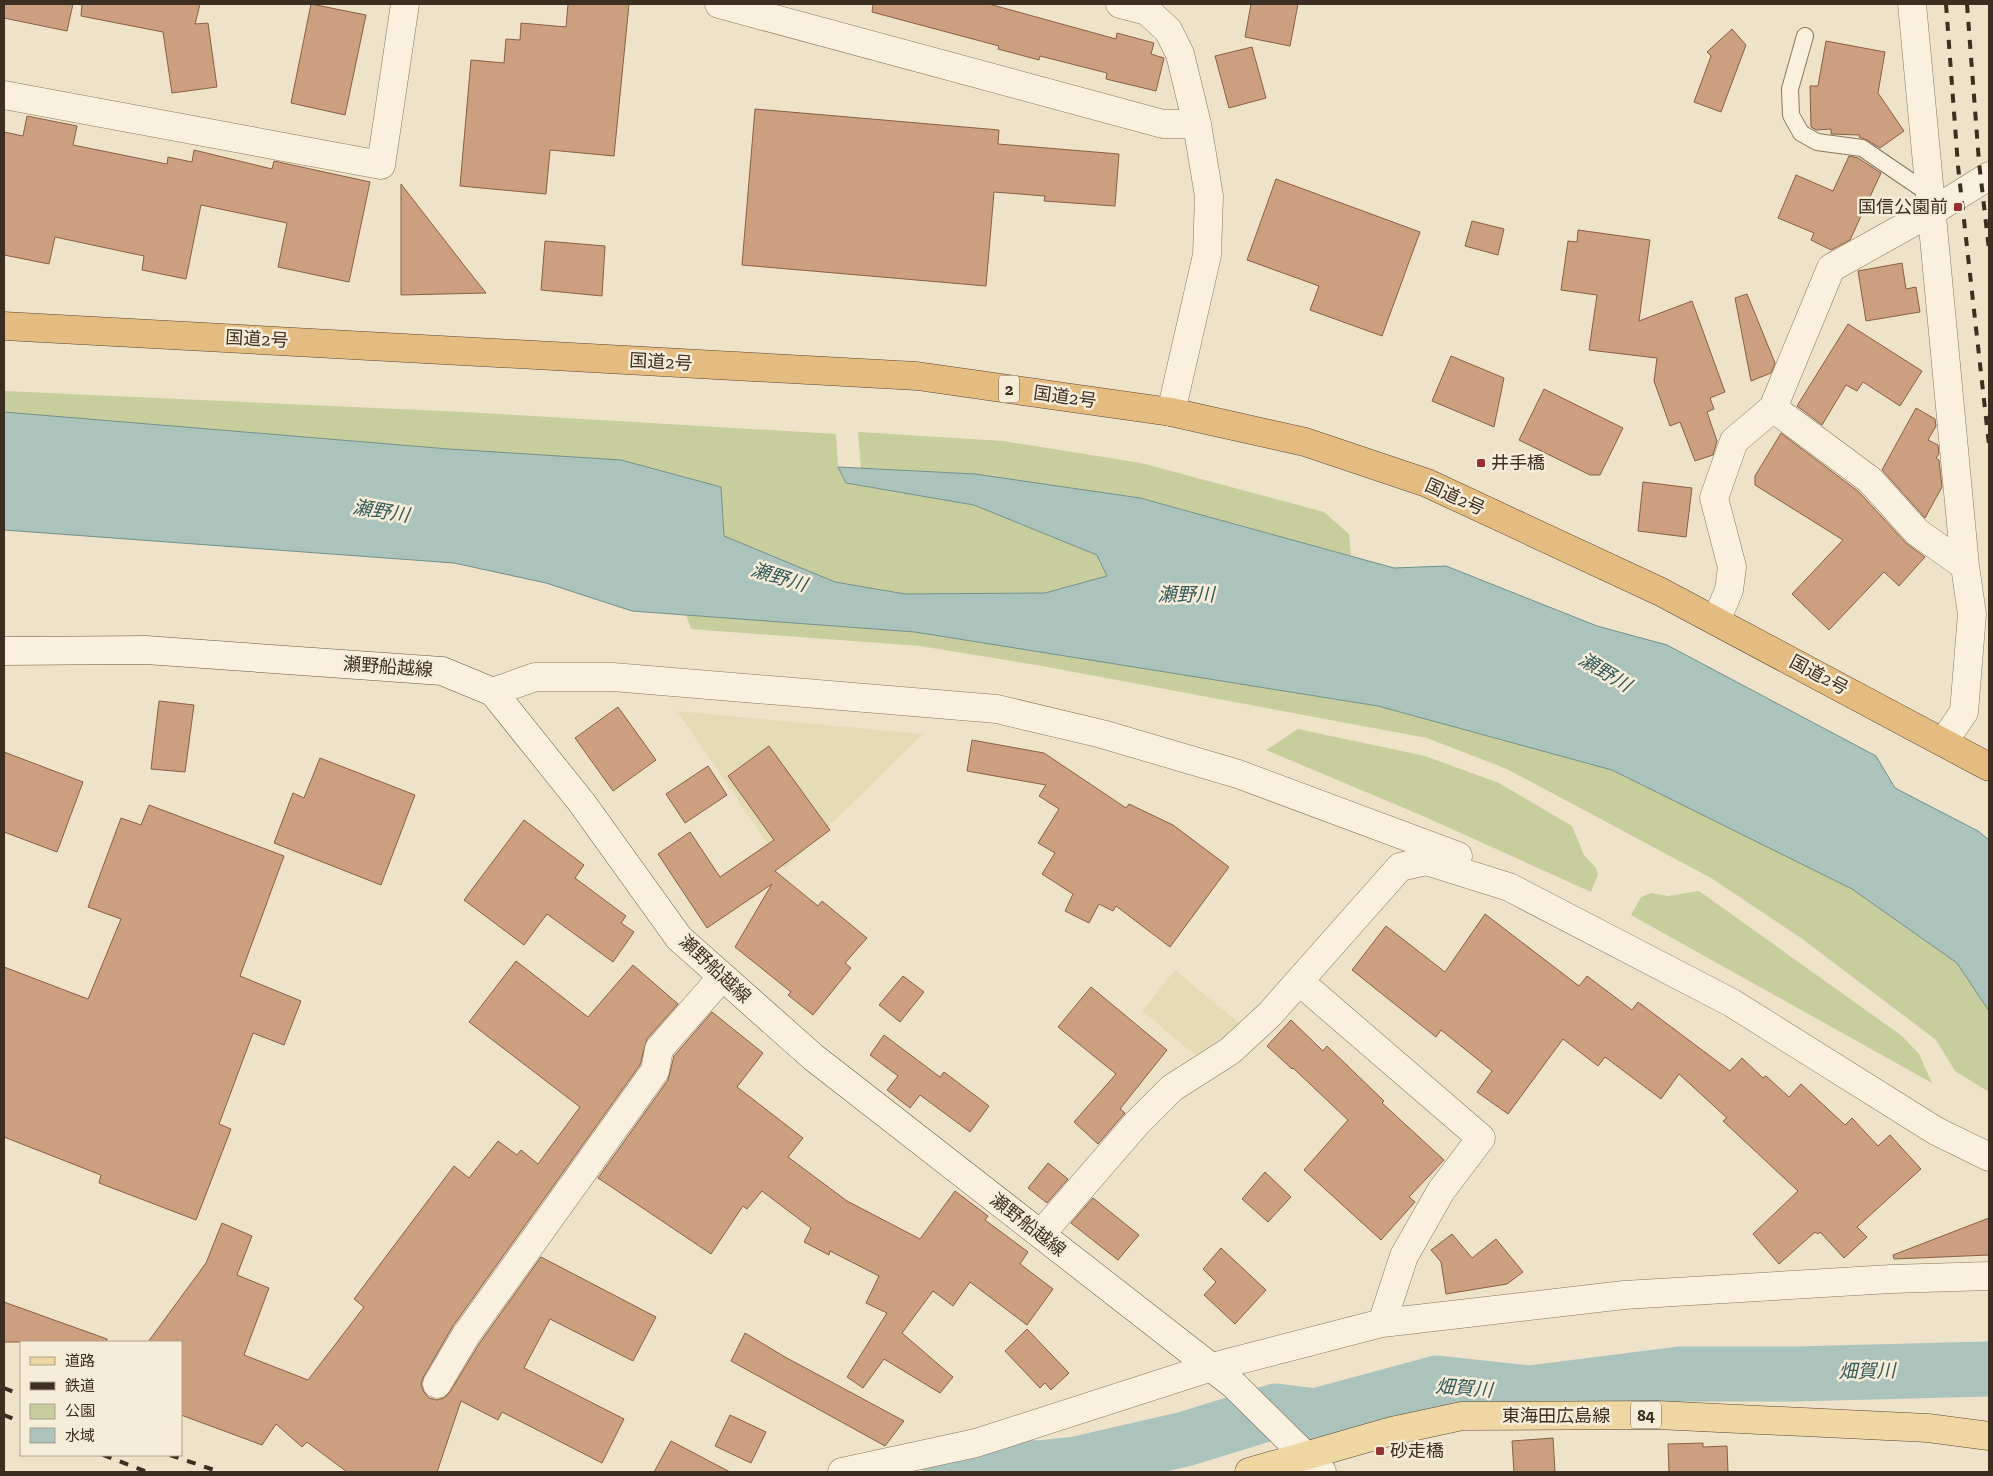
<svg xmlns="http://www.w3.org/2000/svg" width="1993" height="1476" viewBox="0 0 1993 1476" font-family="'Zilla Slab','Noto Sans JP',serif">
<rect width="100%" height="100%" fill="#eee3c9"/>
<!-- farmland -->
<path fill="#e4dcb7" d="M 677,711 L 923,734 L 785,869 Z
M 1175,970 L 1241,1025 L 1228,1036 L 1195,1055 L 1142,1011 Z"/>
<!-- green -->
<path fill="#c7cd9d" d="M 4,391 L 464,412 L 836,434 L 838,467 L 846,483 L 974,505 L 1097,555 L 1107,576 L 1045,593 L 905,594 L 835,582 L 724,536 L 721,487 L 621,460 L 449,449 L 4,412 Z
M 858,432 L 1003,441 L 1141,463 L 1324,512 L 1349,534 L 1351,556 L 1140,498 L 975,474 L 861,468 Z
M 686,615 L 915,632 L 1378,706 L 1612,770 L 1852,889 L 1957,963 L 1989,1011 L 1989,1092 L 1955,1071 L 1936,1040 L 1801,938 L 1711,878 L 1507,769 L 1427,738 L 1042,666 L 920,646 L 691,629 Z
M 1298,729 L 1425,756 L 1499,783 L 1572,826 L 1584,855 L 1596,868 L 1598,874 L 1591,892 L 1423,816 L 1266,750 Z
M 1699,891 L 1902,1036 L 1919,1054 L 1932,1083 L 1631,915 L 1641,897 L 1651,893 L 1668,896 Z"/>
<!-- water -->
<path fill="#aac3bb" stroke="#709189" d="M 4,412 L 449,449 L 621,460 L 721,487 L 724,536 L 835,582 L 905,594 L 1045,593 L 1107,576 L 1097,555 L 974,505 L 846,483 L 838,467 L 975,474 L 1140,498 L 1394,568 L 1446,566 L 1597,626 L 1667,645 L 1876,756 L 1895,788 L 1978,831 L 1989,840 L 1989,1011 L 1957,963 L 1852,889 L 1612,770 L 1378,706 L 915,632 L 632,611 L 546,583 L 454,563 L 4,530 Z"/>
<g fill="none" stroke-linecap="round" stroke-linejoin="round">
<!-- river -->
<path stroke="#aac3bb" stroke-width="55" d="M 950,1472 L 998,1464 L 1037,1468 L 1076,1464 L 1185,1439 L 1276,1411 L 1315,1416 L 1437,1383 L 1530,1393 L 1680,1374 L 1794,1374 L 1989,1369"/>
</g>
<!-- building -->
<path fill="#cb9f80" stroke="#895f44" d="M 4,4 L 73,4 L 67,31 L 4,18 Z
M 82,4 L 200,4 L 195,24 L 208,23 L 217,87 L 172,93 L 163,32 L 81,16 Z
M 311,4 L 366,15 L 345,115 L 291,103 Z
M 568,4 L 629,4 L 614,156 L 550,150 L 546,194 L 460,186 L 471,60 L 504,63 L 506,39 L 520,40 L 521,23 L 566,27 Z
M 873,4 L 989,4 L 1116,39 L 1117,33 L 1154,43 L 1151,54 L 1164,58 L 1156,91 L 1106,79 L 1107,73 L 1040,56 L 1039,60 L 998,49 L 999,46 L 872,12 Z
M 1251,4 L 1298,4 L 1290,46 L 1245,37 Z
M 1732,29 L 1746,45 L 1721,112 L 1694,102 L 1711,56 L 1707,52 Z
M 1826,41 L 1885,52 L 1878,93 L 1904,131 L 1880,148 L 1867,140 L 1859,137 L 1860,135 L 1831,134 L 1831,129 L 1816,130 L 1811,127 L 1810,86 L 1818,86 Z
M 1252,47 L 1266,98 L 1229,108 L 1215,56 Z
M 755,109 L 999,130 L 998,144 L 1119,154 L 1115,206 L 1044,201 L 1045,196 L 994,192 L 986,286 L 742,265 Z
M 27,116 L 77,126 L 73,145 L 167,164 L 168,157 L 192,162 L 194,150 L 272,169 L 274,161 L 370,182 L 349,282 L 278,267 L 287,223 L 201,205 L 186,279 L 142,270 L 144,256 L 55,237 L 49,264 L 4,255 L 4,132 L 23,136 Z
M 1849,156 L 1858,158 L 1881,173 L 1850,240 L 1831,250 L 1811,240 L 1814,233 L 1778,218 L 1796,175 L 1833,191 Z
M 1276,179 L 1420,232 L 1382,336 L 1310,310 L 1319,286 L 1247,260 Z
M 401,184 L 463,264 L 486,293 L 401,295 Z
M 1472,221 L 1504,229 L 1498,255 L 1465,246 Z
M 1578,230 L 1650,240 L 1639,321 L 1692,301 L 1725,392 L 1710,398 L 1714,409 L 1707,412 L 1717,441 L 1713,455 L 1695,461 L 1680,422 L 1670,426 L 1654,381 L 1657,358 L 1589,350 L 1597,295 L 1561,290 L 1568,241 L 1577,242 Z
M 545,241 L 605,246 L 602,296 L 541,290 Z
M 1902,263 L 1906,289 L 1916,287 L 1920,312 L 1866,321 L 1858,271 Z
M 1747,294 L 1775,363 L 1771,373 L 1751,381 L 1735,298 Z
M 1848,324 L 1922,371 L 1900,406 L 1863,382 L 1857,391 L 1846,385 L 1822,425 L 1797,406 Z
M 1451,356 L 1504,378 L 1494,427 L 1432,401 Z
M 1544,389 L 1623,428 L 1600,475 L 1590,475 L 1519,440 Z
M 1916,408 L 1935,419 L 1936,426 L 1928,440 L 1938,445 L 1939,454 L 1936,458 L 1939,460 L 1942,487 L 1925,518 L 1882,470 Z
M 1781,433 L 1859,492 L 1906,543 L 1925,557 L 1899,586 L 1884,572 L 1829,630 L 1792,594 L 1843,540 L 1755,485 L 1755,476 Z
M 1643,482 L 1692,488 L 1686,537 L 1638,531 Z
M 159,701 L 194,705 L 185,772 L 151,769 Z
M 618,707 L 656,760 L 613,791 L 575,738 Z
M 972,740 L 1044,753 L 1126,808 L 1129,804 L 1173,825 L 1229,867 L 1170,947 L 1116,906 L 1113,911 L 1099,904 L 1089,923 L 1065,911 L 1073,894 L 1042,874 L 1055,853 L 1038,843 L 1059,809 L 1039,796 L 1046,785 L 967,771 Z
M 769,746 L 830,830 L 775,871 L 818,906 L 822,901 L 867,938 L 845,963 L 851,968 L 813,1015 L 788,995 L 791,992 L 735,947 L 772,884 L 707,928 L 658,854 L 690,832 L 720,877 L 774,840 L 728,776 Z
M 4,752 L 83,782 L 57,852 L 4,832 Z
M 320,758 L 415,795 L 381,885 L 274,843 L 293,793 L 304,798 Z
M 708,766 L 727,795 L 685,823 L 666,794 Z
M 149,805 L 284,856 L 240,976 L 301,1001 L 284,1045 L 253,1033 L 219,1124 L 231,1129 L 196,1220 L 99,1183 L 101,1175 L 4,1137 L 4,967 L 88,999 L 121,919 L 88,907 L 121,818 L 141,825 Z
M 524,820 L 584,865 L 575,878 L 626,916 L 621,923 L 634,932 L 613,962 L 547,914 L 524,945 L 464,900 Z
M 1485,914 L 1579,986 L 1587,976 L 1632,1010 L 1638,1002 L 1730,1071 L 1742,1058 L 1763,1078 L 1766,1076 L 1789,1097 L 1801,1084 L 1845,1125 L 1852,1118 L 1878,1146 L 1890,1135 L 1921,1169 L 1857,1227 L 1867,1237 L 1844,1258 L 1820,1232 L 1818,1234 L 1815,1232 L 1779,1264 L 1753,1234 L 1798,1191 L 1723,1121 L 1727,1118 L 1679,1074 L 1661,1099 L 1605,1057 L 1598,1066 L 1563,1039 L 1508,1114 L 1477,1092 L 1492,1071 L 1441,1030 L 1436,1037 L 1352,970 L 1386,926 L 1445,972 Z
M 516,961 L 588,1017 L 633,965 L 678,1004 L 647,1039 L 640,1065 L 453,1326 L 424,1376 L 421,1384 L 424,1392 L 429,1398 L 437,1400 L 444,1398 L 450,1392 L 479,1344 L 541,1257 L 656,1317 L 633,1361 L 550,1319 L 524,1368 L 624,1419 L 602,1463 L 502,1412 L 498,1420 L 461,1401 L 437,1472 L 347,1472 L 307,1442 L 302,1447 L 276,1424 L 262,1445 L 181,1415 L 181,1342 L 148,1342 L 206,1263 L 222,1223 L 252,1236 L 237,1275 L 269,1288 L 244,1355 L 308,1380 L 364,1307 L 354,1299 L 454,1166 L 469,1178 L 498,1141 L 517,1155 L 521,1150 L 538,1164 L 580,1107 L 469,1022 Z
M 903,976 L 924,992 L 900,1022 L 879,1005 Z
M 1091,987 L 1167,1050 L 1120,1109 L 1125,1113 L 1098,1144 L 1074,1122 L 1116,1074 L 1058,1027 Z
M 712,1012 L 763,1053 L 737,1087 L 803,1138 L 788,1157 L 847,1201 L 920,1239 L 955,1191 L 988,1216 L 985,1220 L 1028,1252 L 1020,1264 L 1053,1289 L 1027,1325 L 970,1282 L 953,1306 L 933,1291 L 902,1333 L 953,1377 L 940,1393 L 884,1359 L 863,1388 L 847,1377 L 887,1313 L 866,1303 L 879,1276 L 830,1251 L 829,1255 L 804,1242 L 811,1228 L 762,1191 L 747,1209 L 743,1206 L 711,1254 L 598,1178 L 668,1080 L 674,1056 Z
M 1291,1020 L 1323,1051 L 1327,1046 L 1384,1101 L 1382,1103 L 1444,1160 L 1409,1197 L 1415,1202 L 1381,1240 L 1304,1170 L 1348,1120 L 1293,1068 L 1292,1069 L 1267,1046 Z
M 884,1035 L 940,1077 L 944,1072 L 989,1106 L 970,1132 L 920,1095 L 910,1108 L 887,1090 L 898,1076 L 870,1055 Z
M 1048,1163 L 1068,1179 L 1047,1203 L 1028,1188 Z
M 1265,1172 L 1291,1197 L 1268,1222 L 1242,1199 Z
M 1093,1198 L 1139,1235 L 1118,1260 L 1071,1223 Z
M 1989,1218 L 1989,1255 L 1894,1259 L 1893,1255 Z
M 1452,1234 L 1472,1258 L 1496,1239 L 1523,1272 L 1507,1284 L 1446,1294 L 1441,1262 L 1431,1250 Z
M 1221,1248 L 1266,1290 L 1235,1324 L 1204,1295 L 1216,1282 L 1203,1269 Z
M 4,1302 L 107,1339 L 107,1342 L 4,1342 Z
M 1027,1329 L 1069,1373 L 1051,1390 L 1045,1383 L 1040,1388 L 1005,1351 Z
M 745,1333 L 785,1357 L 904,1421 L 885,1446 L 731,1361 Z
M 730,1415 L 766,1432 L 751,1463 L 715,1446 Z
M 1553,1438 L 1555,1472 L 1514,1472 L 1512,1441 Z
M 671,1441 L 730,1472 L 654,1472 Z
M 1703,1443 L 1703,1447 L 1727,1446 L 1728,1472 L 1669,1472 L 1668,1444 Z"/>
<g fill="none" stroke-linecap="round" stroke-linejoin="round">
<defs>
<path id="service" d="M 1805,36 L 1790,89 L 1791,115 L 1801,133 L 1817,142 L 1862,148 L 1931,195"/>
<path id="minor" d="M 719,4 L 1163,124 L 1197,124
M 1120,4 L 1147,11 L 1168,30 L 1180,54 L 1197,124 L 1209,196 L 1207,255 L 1171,412
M 1912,4 L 1965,566 L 1972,614 L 1964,712 L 1944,741
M 4,95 L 381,165 L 405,4
M 1773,408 L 1870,480 L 1917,532 L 1965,566
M 1716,621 L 1729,590 L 1732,567 L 1714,498 L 1734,441 L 1773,408 L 1831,268 L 1933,211 L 1989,176
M 493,692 L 535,677 L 613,677 L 997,709 L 1102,734 L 1238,774 L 1458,856
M 1300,982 L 1481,1138 L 1441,1191 L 1404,1256 L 1382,1323
M 1041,1234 L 1137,1123 L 1172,1088 L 1230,1051 L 1270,1014 L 1400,867 L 1426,861 L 1509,887 L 1732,1003 L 1936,1131 L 1989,1157
M 437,1384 L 466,1335 L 655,1071 L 659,1049 L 722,977
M 842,1472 L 976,1443 L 1212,1367 L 1382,1323 L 1624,1295 L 1891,1279 L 1989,1276"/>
<path id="secondary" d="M 4,651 L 146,650 L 442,671 L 493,692 L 582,803 L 679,938 L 813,1057 L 1234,1385 L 1322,1472"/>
<path id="primary" d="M 1249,1472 L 1392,1431 L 1462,1416 L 1657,1415 L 1928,1428 L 1989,1436"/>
<path id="trunk" d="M 4,326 L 917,376 L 1171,412 L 1305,442 L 1427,483 L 1661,592 L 1989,767"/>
</defs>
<!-- service casing -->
<use href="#service" stroke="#8b755e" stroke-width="18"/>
<!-- minor casing -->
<use href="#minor" stroke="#8b755e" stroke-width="29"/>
<!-- secondary casing -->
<use href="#secondary" stroke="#6d5741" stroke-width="29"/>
<!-- primary casing -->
<use href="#primary" stroke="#594432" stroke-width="29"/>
<!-- trunk casing -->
<use href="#trunk" stroke="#594432" stroke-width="29"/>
<!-- service -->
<use href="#service" stroke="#f9f0dd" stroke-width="16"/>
<!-- minor -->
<use href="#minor" stroke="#f9f0dd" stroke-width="28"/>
<!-- secondary -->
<use href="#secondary" stroke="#f9f0dd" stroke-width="28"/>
<!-- primary -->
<use href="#primary" stroke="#efd7a3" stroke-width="28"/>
<!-- trunk -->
<use href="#trunk" stroke="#e4bc80" stroke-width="28"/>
<!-- rail -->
<path stroke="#3c2e21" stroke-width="4" stroke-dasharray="9 9" stroke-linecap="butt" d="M 1946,4 L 1958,166 L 1989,445
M 1967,4 L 1979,162 L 1989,250
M 4,1388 L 21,1395
M 4,1415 L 21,1422
M 103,1455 L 147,1472
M 170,1455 L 220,1472"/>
</g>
<!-- markers -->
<g fill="#992f31" stroke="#f6edd9" stroke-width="2">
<rect x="1953" y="202" width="10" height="10" rx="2.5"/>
<rect x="1476" y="458" width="10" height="10" rx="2.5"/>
<rect x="1375" y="1446" width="10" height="10" rx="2.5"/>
</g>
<g text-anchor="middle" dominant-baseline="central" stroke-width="5" stroke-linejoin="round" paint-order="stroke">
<!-- shield labels -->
<g fill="#f6edd9" stroke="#746758" stroke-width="1">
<rect x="999" y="375.5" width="20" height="27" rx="4"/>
<rect x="1631" y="1401.5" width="30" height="27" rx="4"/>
</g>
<g font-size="16" font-weight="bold" fill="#3c2e21">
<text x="1009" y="389">2</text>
<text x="1646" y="1415">84</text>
</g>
<!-- poi labels -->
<g font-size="18" fill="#3c2e21" stroke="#f6edd9" text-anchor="start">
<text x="1948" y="207" text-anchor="end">国信公園前</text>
<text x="1491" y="463">井手橋</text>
<text x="1390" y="1451">砂走橋</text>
</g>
<!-- street labels -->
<g font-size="18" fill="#3c2e21" stroke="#f6edd9">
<text transform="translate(257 339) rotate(3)">国道2号</text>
<text transform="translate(661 362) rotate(3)">国道2号</text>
<text transform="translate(1065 397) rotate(8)">国道2号</text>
<text transform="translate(1455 497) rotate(24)">国道2号</text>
<text transform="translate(388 667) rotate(4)">瀬野船越線</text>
<text transform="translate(1819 675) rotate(28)">国道2号</text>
<text transform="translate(715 969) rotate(43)">瀬野船越線</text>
<text transform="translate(1028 1225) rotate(38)">瀬野船越線</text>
<text x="1556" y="1416">東海田広島線</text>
</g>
<!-- water labels -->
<g font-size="19" font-style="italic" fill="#315b58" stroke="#f6edd9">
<text transform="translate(381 511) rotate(9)">瀬野川</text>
<text transform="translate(779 577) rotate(17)">瀬野川</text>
<text x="1186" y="594">瀬野川</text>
<text transform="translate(1605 672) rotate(31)">瀬野川</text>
<text transform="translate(1867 1371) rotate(-1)">畑賀川</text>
<text transform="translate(1464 1388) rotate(4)">畑賀川</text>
</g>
</g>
<!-- border -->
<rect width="1993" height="1476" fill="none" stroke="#3c2e21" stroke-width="10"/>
<!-- legend -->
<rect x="20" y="1341" width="162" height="115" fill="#f6edd9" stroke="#aca18f"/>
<rect x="30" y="1357" width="25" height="8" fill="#efd7a3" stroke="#aca18f"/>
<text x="65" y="1366" font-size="15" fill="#3c2e21">道路</text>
<rect x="30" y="1382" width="25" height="8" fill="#3c2e21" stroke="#aca18f"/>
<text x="65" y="1391" font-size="15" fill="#3c2e21">鉄道</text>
<rect x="30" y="1404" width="25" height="15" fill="#c7cd9d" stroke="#aca18f"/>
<text x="65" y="1416" font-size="15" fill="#3c2e21">公園</text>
<rect x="30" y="1428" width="25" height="15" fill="#aac3bb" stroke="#aca18f"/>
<text x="65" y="1441" font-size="15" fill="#3c2e21">水域</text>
</svg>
